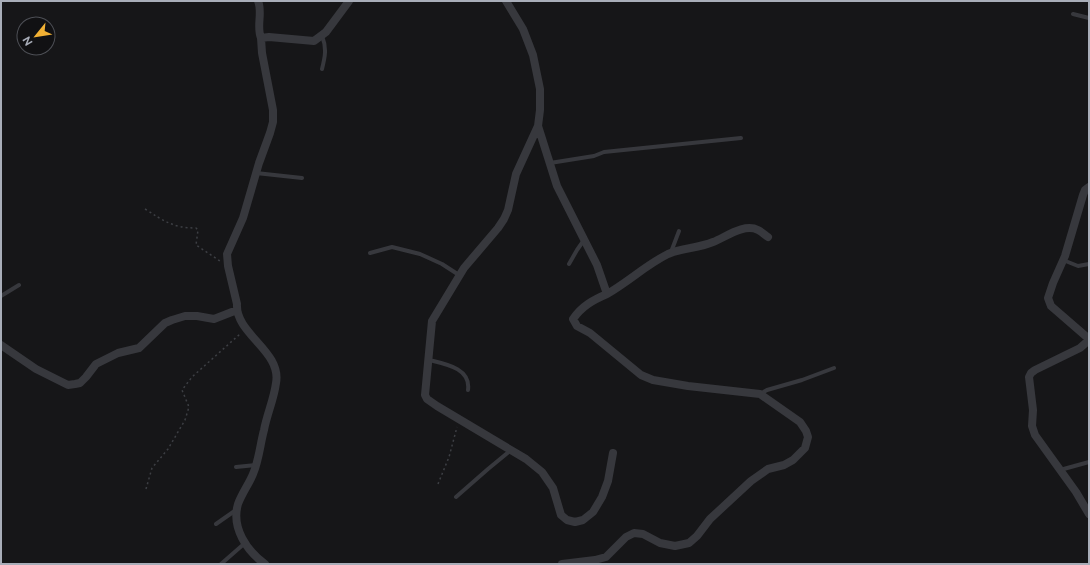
<svg xmlns="http://www.w3.org/2000/svg" width="1090" height="565" viewBox="0 0 1090 565" font-family="Raleway,sans-serif">
<rect width="100%" height="100%" fill="#161618"/>
<g fill="none" stroke-linecap="round" stroke-linejoin="round">
<!-- path -->
<path stroke="#3d3f44" stroke-width="1.5" stroke-dasharray="2 3" stroke-linecap="butt" d="M 145,209 C 164,221 173,228 196,228 L 198,230 L 196,245 L 220,261
M 438,484 L 449,457 L 457,427
M 146,489 L 152,468 L 168,449 L 185,420 L 189,407 L 182,390 L 192,377 L 240,334"/>
<!-- lane -->
<path stroke="#37383d" stroke-width="4" d="M 1073,14 L 1089,18
M 322,36 C 327,48 325,57 322,69
M 550,163 L 594,156 L 604,152 L 741,138
M 256,173 L 302,178
M 671,252 L 679,231
M 370,253 L 392,247 L 420,254 L 442,264 L 459,275
M 1063,260 L 1078,266 L 1089,264
M 569,264 L 577,250 L 584,240
M 1,296 L 19,285
M 429,360 C 445,364 471,368 468,390
M 760,394 L 767,390 L 802,380 L 834,368
M 236,467 L 256,465
M 1060,470 L 1089,462
M 456,497 L 488,469 L 511,450
M 216,524 L 236,510
M 221,564 L 245,543"/>
<!-- street -->
<path stroke="#37383d" stroke-width="8" d="M 258,1 C 263,13 256,26 261,38
M 506,1 L 523,29 L 533,55 L 540,89 L 540,110 L 538,126 L 516,174 L 508,210 L 504,219 L 498,228 L 464,268 L 432,321 L 425,395 L 427,399 L 437,406 L 526,459 L 542,472 L 553,488 L 561,515 L 567,520 L 575,522 L 583,520 L 593,512 L 602,497 L 608,481 L 613,453
M 538,126 L 557,186 L 597,265 L 607,294 C 593,300 582,306 573,319 L 577,326 L 590,333 L 641,375 L 653,380 L 688,386 L 760,394 L 800,422 L 806,431 L 808,437 L 805,448 L 793,460 L 784,465 L 768,469 L 751,481 L 710,519 L 697,536 L 689,543 L 675,546 L 660,543 L 643,534 L 634,533 L 626,537 L 606,557 L 595,560 L 562,564
M 1089,187 L 1085,190 L 1083,195 L 1065,256 L 1053,283 L 1048,298 L 1051,306 L 1089,339
M 607,294 C 628,282 646,265 668,254 C 682,248 699,248 713,242 C 726,237 744,223 758,230 C 762,232 765,235 768,237
M 1089,340 L 1080,348 L 1035,370 L 1031,373 L 1029,377 L 1033,410 L 1032,426 L 1035,435 L 1076,492 L 1089,514
M 1,345 L 36,369 L 68,385 L 75,384 L 80,383 L 86,377 L 96,364 L 118,353 L 139,348 L 165,323 L 172,320 L 185,316 L 197,316 L 214,319 L 237,310
M 265,564 C 247,551 231,528 238,504 C 242,493 249,484 253,474 C 259,460 260,445 264,430 C 267,414 274,399 276,383 C 282,351 235,334 237,304 L 228,266 L 227,254 L 243,218 L 259,163 L 270,133 L 273,122 L 273,110 L 262,53 L 261,38 L 269,37 L 314,41 L 326,32 L 349,1"/>
</g>
<!-- border -->
<rect width="1090" height="565" fill="none" stroke="#a8adb8" stroke-width="4"/>
<!-- north arrow -->
<g transform="translate(36 36) rotate(240)"><circle r="19" fill="#111113" stroke="#4d4f55"/>
<path d="M0-3L7 15L0 10L-7 15Z" fill="#f2b134"/>
<text y="-6" font-size="11" font-weight="bold" text-anchor="middle" fill="#a8adb8">N</text>
</g>
</svg>
